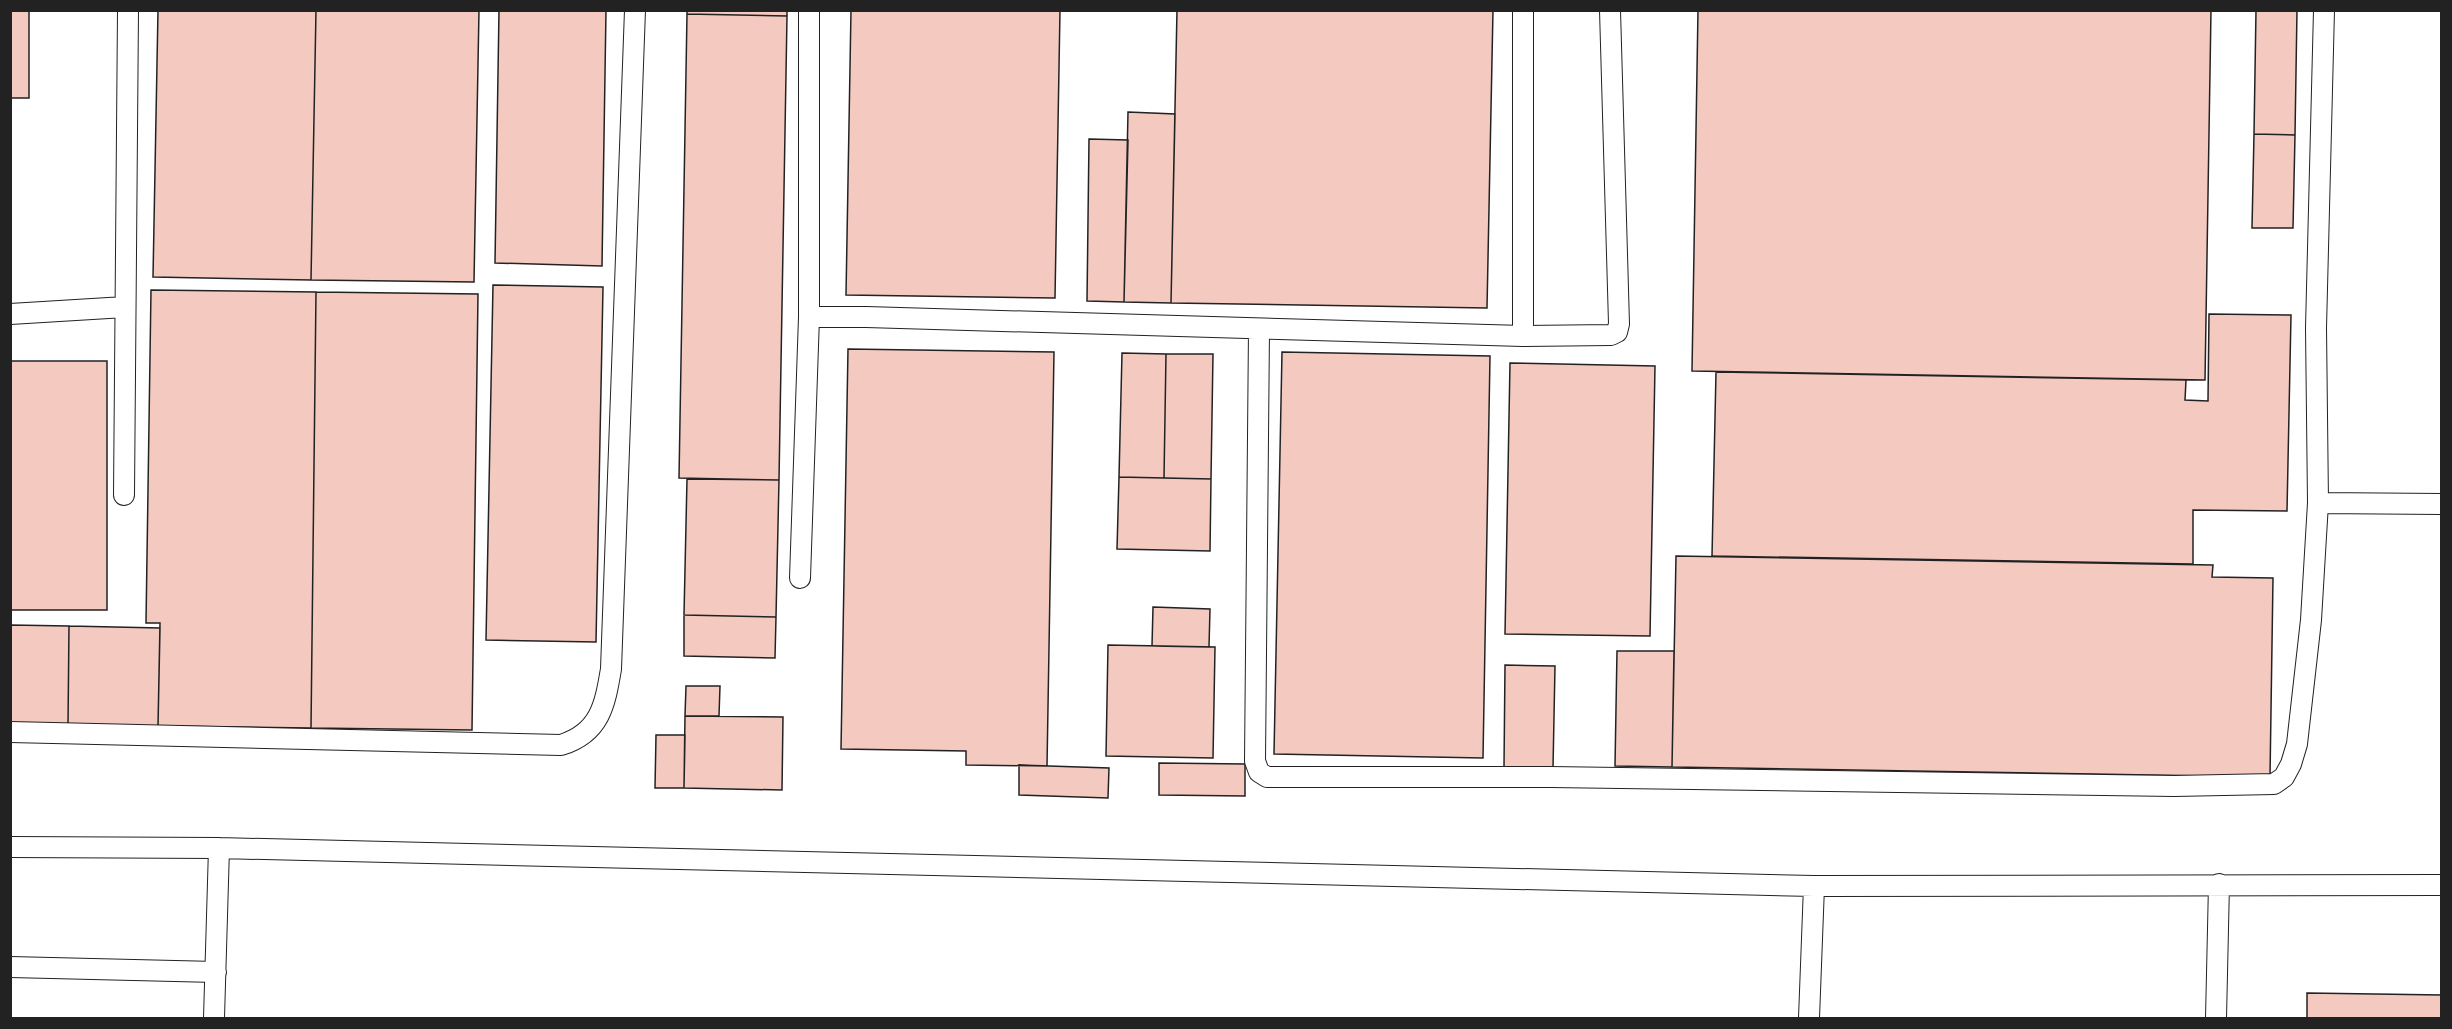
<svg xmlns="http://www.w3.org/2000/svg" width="2452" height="1029" viewBox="0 0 2452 1029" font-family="'Noto Serif',serif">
<rect width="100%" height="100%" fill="#fff"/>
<!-- building -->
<path fill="#f3c9c0" stroke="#222" stroke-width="1.5" d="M 10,10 L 29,10 L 29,98 L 10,98 Z
M 158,10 L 316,10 L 311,280 L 153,277 Z
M 316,10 L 479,10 L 474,282 L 311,280 Z
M 499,10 L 606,10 L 602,266 L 495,263 Z
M 687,10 L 787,10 L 787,16 L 687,14 Z
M 851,10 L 1060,10 L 1055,298 L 846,295 Z
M 1177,10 L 1493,10 L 1487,308 L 1171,303 Z
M 1698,10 L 2211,10 L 2205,380 L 1692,371 Z
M 2256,10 L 2297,10 L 2295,135 L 2254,134 Z
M 687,14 L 787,16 L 779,480 L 679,478 Z
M 1128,112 L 1175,114 L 1171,303 L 1124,302 Z
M 2254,134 L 2295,135 L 2293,228 L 2252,228 Z
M 1089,139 L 1128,140 L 1124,302 L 1087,301 Z
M 493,285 L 603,287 L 596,642 L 486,640 Z
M 151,290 L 316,292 L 311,728 L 158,726 L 160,623 L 146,623 Z
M 316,292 L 478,294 L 472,730 L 311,728 Z
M 2209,314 L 2291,315 L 2287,511 L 2193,510 L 2193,564 L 1712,556 L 1716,372 L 2186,380 L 2185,400 L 2208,401 Z
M 848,349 L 1054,352 L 1047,766 L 966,765 L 966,751 L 841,749 Z
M 1282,352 L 1490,356 L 1483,758 L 1274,754 Z
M 1122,353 L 1166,354 L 1164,478 L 1119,477 Z
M 1166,354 L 1213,354 L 1211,479 L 1164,478 Z
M 10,361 L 107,361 L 107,610 L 10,610 Z
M 1510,363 L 1655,366 L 1650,636 L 1505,634 Z
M 1119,477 L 1211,479 L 1210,551 L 1117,549 Z
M 687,479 L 779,480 L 776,617 L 684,615 Z
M 1676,556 L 2213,565 L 2212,577 L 2273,578 L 2270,777 L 1672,767 Z
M 1153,607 L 1210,609 L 1209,647 L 1152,646 Z
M 684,615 L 776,617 L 775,658 L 684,656 Z
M 10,625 L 69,626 L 68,725 L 10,724 Z
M 69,626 L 160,628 L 158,726 L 68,725 Z
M 1108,645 L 1215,647 L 1213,758 L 1106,756 Z
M 1617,651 L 1674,651 L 1672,767 L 1615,766 Z
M 1505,665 L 1555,666 L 1553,768 L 1504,767 Z
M 686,686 L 720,686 L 719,716 L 685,716 Z
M 685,716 L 783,717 L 782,790 L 684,788 Z
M 656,735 L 685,735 L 684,788 L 655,788 Z
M 1159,763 L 1245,764 L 1245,796 L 1159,795 Z
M 1019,765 L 1109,768 L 1108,798 L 1019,795 Z
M 2307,993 L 2442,995 L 2442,1018 L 2307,1018 Z"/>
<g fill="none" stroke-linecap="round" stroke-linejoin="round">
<defs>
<path id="service" d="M 1523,10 L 1523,336
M 10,314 L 125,307
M 809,317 L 809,10
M 1259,329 L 1255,761 L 1259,772 L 1267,777 L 1550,777 L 2174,786 L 2274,784 L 2284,777 L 2291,764 L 2297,744 L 2311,620 L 2318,503 L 2316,328 L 2324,10
M 124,495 L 128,10
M 2318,503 L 2442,504
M 800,578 L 809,317 L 866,317 L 1523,336 L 1611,335 L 1617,332 L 1619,324 L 1610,10
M 10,732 L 561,745 C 600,733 605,705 611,669 L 635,10
M 10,847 L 219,848 L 1814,886 L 2442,885
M 10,967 L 216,972
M 214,1018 L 219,848
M 1809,1018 L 1814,886
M 2216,1018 L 2219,884"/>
</defs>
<!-- service casing -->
<use href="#service" stroke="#222" stroke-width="22"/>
<!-- service -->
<use href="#service" stroke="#fff" stroke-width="20"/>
</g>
<!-- border -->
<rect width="2452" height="1029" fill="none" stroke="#222222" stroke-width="24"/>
</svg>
